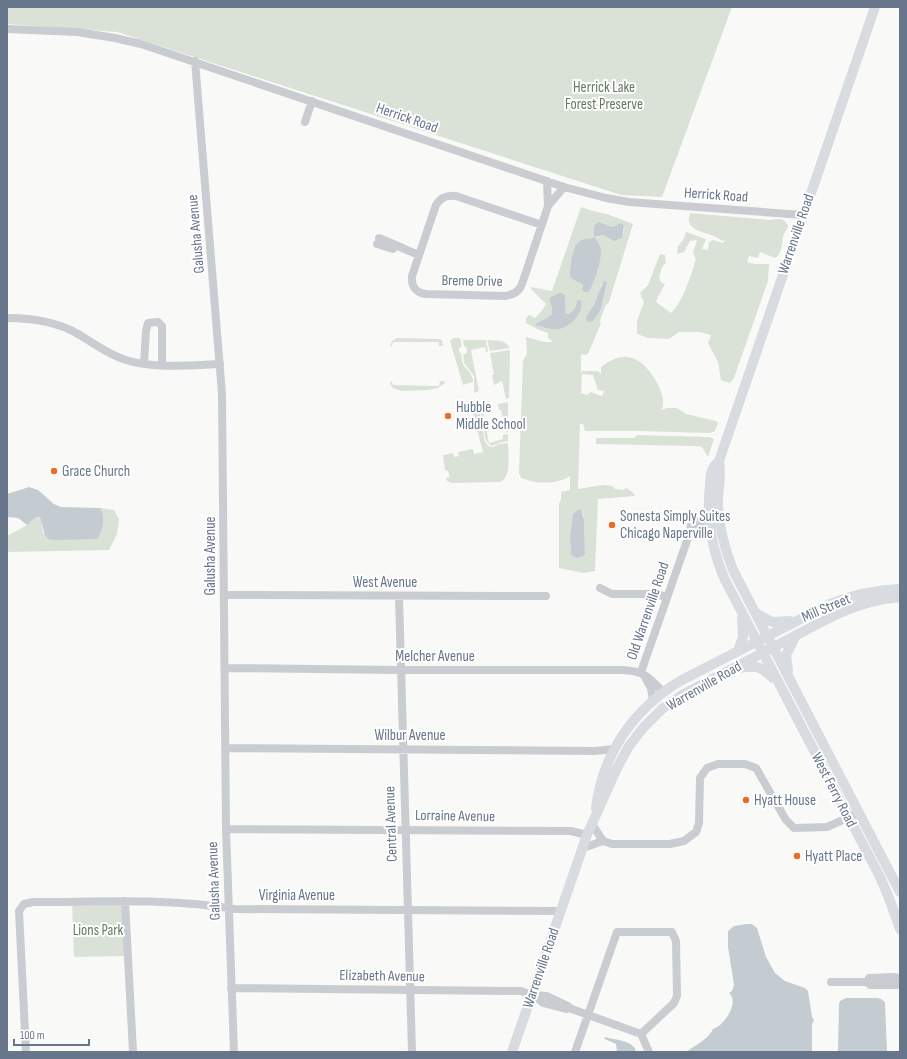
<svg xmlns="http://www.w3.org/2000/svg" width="907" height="1059" viewBox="0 0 907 1059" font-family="'Sofia Sans Condensed',sans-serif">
<rect width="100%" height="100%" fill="#f9faf7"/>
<!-- green -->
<path fill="#dae2d8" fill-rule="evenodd" d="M 7,7 L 732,7 L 662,197 L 621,195 L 117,32 L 7,24 Z
M 581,207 L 593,211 L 607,214 L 633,224 L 609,302 L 605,306 L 600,321 L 601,323 L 588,354 L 584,355 L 581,354 L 581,372 L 582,373 L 582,371 L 598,371 L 601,374 L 601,367 C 625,348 642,357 656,381 C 661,391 665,398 662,410 L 667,408 L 677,408 L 686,414 L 716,421 L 718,423 L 715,431 L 710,433 L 638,431 L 585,431 L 583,424 L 580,424 L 578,489 L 603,485 L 613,486 L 615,489 L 624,490 L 626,488 L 633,492 L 635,496 L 598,499 L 595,571 L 583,573 L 559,568 L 559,504 L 561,499 L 561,492 L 570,490 L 570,476 C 561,483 541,484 531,481 C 527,480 525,479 521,478 L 519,473 L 523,360 L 527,354 L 526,337 L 544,342 L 553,342 L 548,338 L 548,333 L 539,330 L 526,323 L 526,318 L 529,315 L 535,318 L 543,309 L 546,304 L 531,289 L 531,287 L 552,291 ZM 598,222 L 612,227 L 621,223 L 623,224 C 625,228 624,230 623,234 C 620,244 611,238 604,235 L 595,238 L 600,245 L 582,290 L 583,285 L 577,244 L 580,241 L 593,238 ZM 602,284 L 607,286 L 601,309 L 586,317 L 595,303 ZM 557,295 L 565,295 L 566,314 L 569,314 L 575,308 L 576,304 L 573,321 L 560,329 L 537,326 L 552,314 L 552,296 ZM 582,374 L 593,375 L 598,390 L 604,391 L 602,396 L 591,392 L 587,395 L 581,393 ZM 583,513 L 584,519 L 585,554 L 570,549 L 573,514 Z
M 690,213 L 771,220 C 778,218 785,218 788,226 C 788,229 785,231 784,234 C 781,242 783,254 775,258 L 760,252 L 758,258 L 749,256 L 747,262 L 755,264 L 769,264 L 768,281 L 734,378 L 730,383 L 721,380 L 718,362 L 708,343 L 711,335 L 699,332 L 679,332 L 669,339 L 648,338 L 637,334 L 637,321 L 644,302 L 640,293 L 648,285 L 660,254 L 665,255 L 666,263 L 662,267 L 659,278 L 661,282 L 665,284 L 658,297 L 656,302 L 671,313 C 683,302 691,275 696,259 L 693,253 L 697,240 L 690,241 L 684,252 L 677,254 L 678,246 L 683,240 L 686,232 L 706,239 L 702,249 L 708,250 L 709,242 L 713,240 L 723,243 L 725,240 L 722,241 C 712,231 682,234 690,213 Z
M 397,338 L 440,339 L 442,340 L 443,346 L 439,346 L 439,342 L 393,342 L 392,346 L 390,346 L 392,341 Z
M 453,338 L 460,338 L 462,346 L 459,348 L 459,351 C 463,355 461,359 463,364 C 467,371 473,373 473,382 L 463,385 L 450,341 Z
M 463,340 L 486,340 L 488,352 L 486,352 L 485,347 L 471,350 L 479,391 L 474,393 L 474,376 L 464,363 L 463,354 L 467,353 L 467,348 L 464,346 Z
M 487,340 C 496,341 505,339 510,348 L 490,351 Z
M 510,350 L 509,398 L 506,399 L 502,381 L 494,385 L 492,375 L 494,375 L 490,353 Z
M 391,381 L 392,382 L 393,385 L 439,386 L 440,381 L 445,381 L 445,383 L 438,388 L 429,390 L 402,391 L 393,388 L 390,384 Z
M 508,402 L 508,432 L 502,433 L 506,432 L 501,410 L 499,410 L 498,404 Z
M 482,406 L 489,443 L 503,439 L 503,435 L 508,434 L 508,441 L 499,443 L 492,446 C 482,441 485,429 483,419 C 482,415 480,411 478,407 Z
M 477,409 C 479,412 481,416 482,420 C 484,429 481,446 493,447 L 499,444 L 508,443 C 508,454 512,478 500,482 L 451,483 L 447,481 L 446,478 L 450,477 L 448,471 L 445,470 L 443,455 L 453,453 L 454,457 L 459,456 L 458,452 L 473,449 L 474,454 L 483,452 L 473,414 L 471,410 Z
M 637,435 L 709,437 L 714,439 L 708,457 L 702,447 L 693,446 L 596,444 L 596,438 L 634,438 Z
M 100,508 L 114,510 L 119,519 L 117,534 L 109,550 L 7,552 L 7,536 L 27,525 L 36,517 L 38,517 L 42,521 L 43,534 L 102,511 Z
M 72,903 L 122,904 L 125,956 L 74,957 Z"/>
<!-- water -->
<path fill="#c4ccd2" d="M 599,222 L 612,227 L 621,223 L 623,224 L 624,227 L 622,238 L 614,241 L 604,235 L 595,237 C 596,240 599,243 600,246 C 604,255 594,283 589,292 L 584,292 L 582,290 L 583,285 C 580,282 574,281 570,277 C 570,268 572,246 580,241 C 584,238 589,239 593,238 C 596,233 590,226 599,222 Z
M 604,281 L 606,281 L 607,284 L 601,309 L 593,321 L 587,322 L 586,317 L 595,303 L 598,294 Z
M 559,293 L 562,293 L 565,295 L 566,314 L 569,314 L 575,308 L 578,300 L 581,301 C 584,313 570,327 559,329 C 552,330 544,327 537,326 L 535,324 L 547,318 L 552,314 L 552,307 L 549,298 Z
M 29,487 L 38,490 L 54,504 L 61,507 L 100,508 C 106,514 103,533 97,539 L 57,540 L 48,539 C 41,532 45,524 39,517 L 36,517 L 27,525 L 18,518 L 7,517 L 7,494 Z
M 578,510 L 581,510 L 584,519 L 585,554 L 583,556 L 577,558 L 571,555 L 570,537 L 573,514 Z
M 747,924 L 752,924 L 757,928 L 766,957 L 775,973 L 785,981 L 805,988 L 808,991 L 812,1017 L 814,1020 L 812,1025 L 812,1052 L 686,1052 C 694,1046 709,1039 713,1029 C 724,1026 740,1002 729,993 L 732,991 L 734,985 L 728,947 L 728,931 L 734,926 Z
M 846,998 L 878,998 L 881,999 L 885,1002 L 887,1052 L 838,1052 L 839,1004 L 840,1001 Z
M 605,1037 C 614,1040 633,1040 636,1051 L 617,1052 L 616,1044 L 605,1039 L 604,1038 Z"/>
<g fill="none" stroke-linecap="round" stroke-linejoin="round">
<!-- minor -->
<path stroke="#c9ccd0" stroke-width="8" d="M 7,29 L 77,32 L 115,38 L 141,44 L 564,187 L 606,198 L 629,202 L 803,215
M 195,61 L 222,394 L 226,829 L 234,1052
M 305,122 L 312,101
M 547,181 L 548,206
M 542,225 L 456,196 C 447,195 441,197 436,205 L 412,276 C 411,285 415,293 426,294 L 505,296 C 513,295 519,292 522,284 L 548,206 L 564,187
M 379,238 C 393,243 405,250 419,255
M 377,244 L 393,249
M 7,318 C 32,318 56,321 78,334 C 94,343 108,355 126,360 C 153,369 192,365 220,364
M 144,364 L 146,331 L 148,323 L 158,322 L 162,326 L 162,365
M 691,533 L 695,528 L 703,527 L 709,522
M 600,588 L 612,594 L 655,594 L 667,597
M 224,595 L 546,596
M 399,596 L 412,1052
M 225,668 L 400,670 L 623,670 C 644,671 649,677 663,692
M 641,672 L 689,535 L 691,525 L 698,521 L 713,521
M 645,677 L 651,688 L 653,701
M 226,748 L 595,751 L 614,749
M 592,824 L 603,841 L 612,844 L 670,844 L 684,841 L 696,832 L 699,823 L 700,778 L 707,768 L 718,764 L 745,764 L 756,768 L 786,820 L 794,828 L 827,827 L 854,815
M 226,829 L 571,831 L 587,835
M 583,848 L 603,841
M 125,901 L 133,1052
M 831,982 L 867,982 L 870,985 L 896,985 L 900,984
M 867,982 L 869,978 L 895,977 L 900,979
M 231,988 L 521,991 L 532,995 L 547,996 L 568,1006 L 569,1008 L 641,1034 L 649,1052
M 533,995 L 543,1003 L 566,1009
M 26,1052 L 19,911 L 24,904 L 33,902 C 100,902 168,898 235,909 L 561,911
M 575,1052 L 617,932 L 672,932 L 676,941 L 677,996 L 674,1003 L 641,1034"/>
<!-- major -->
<path stroke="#d8dbe0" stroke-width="10" d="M 875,7 L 719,461 C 717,463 714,466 713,468 C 710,473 710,481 710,486 C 706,519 712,550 725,580 L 880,877 L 889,898 L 900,929
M 719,461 C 722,474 718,488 718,501 C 718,526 724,547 733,570 L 900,892
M 756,613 L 772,622 L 790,621
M 738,651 L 743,637 L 742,618
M 739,668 C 757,665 760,666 773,678
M 788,671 L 786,655 L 796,635
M 596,808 C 603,753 633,710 680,681 L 830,604 C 852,595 876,590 900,589
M 512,1052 L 587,835 L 617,768 L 629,746 L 643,728 L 663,708 L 682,695 L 831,617 C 853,606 875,599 900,597"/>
</g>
<!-- markers -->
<g fill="#eb6c26" stroke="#fff" stroke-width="1.5">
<circle cx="448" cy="416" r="4"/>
<circle cx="54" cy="471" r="4"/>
<circle cx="612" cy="525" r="4"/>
<circle cx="746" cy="800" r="4"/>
<circle cx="797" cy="856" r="4"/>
</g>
<g text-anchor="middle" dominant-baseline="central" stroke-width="4" stroke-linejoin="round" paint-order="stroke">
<!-- park labels -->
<g font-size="15" fill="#657a63" stroke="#fff">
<text x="604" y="87">Herrick Lake<tspan x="604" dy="17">Forest Preserve</tspan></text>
<text x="98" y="930">Lions Park</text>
</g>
<!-- street labels -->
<g font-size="15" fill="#67768a" stroke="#fff">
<text transform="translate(407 118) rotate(19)">Herrick Road</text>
<text transform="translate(716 195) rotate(4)">Herrick Road</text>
<text transform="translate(196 234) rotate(-95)">Galusha Avenue</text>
<text transform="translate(796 234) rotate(-71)">Warrenville Road</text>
<text transform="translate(472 281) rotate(1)">Breme Drive</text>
<text transform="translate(210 556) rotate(-90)">Galusha Avenue</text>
<text x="385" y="582">West Avenue</text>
<text transform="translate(826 608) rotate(-23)">Mill Street</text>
<text transform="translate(648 611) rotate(-71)">Old Warrenville Road</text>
<text x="435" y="656">Melcher Avenue</text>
<text transform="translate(704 686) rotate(-30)">Warrenville Road</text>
<text x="410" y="735">Wilbur Avenue</text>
<text transform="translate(834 790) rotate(63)">West Ferry Road</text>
<text transform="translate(455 816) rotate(1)">Lorraine Avenue</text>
<text transform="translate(391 824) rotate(-92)">Central Avenue</text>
<text transform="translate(214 881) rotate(-92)">Galusha Avenue</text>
<text x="297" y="895">Virginia Avenue</text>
<text transform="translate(541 968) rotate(-71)">Warrenville Road</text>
<text transform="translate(382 976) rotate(1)">Elizabeth Avenue</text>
</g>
<!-- poi labels -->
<g font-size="15" fill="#67768a" stroke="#fff" text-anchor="start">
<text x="456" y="407">Hubble<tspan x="456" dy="17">Middle School</tspan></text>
<text x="62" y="471">Grace Church</text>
<text x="620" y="516">Sonesta Simply Suites<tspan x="620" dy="17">Chicago Naperville</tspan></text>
<text x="754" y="800">Hyatt House</text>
<text x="805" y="856">Hyatt Place</text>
</g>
</g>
<!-- border -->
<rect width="907" height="1059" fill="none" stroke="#67768a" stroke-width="16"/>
<!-- scale -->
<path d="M14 1039v6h75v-6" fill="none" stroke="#67768a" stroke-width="2"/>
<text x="20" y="1039" font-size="12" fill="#67768a" stroke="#ffffff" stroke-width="3" paint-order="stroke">100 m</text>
</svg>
